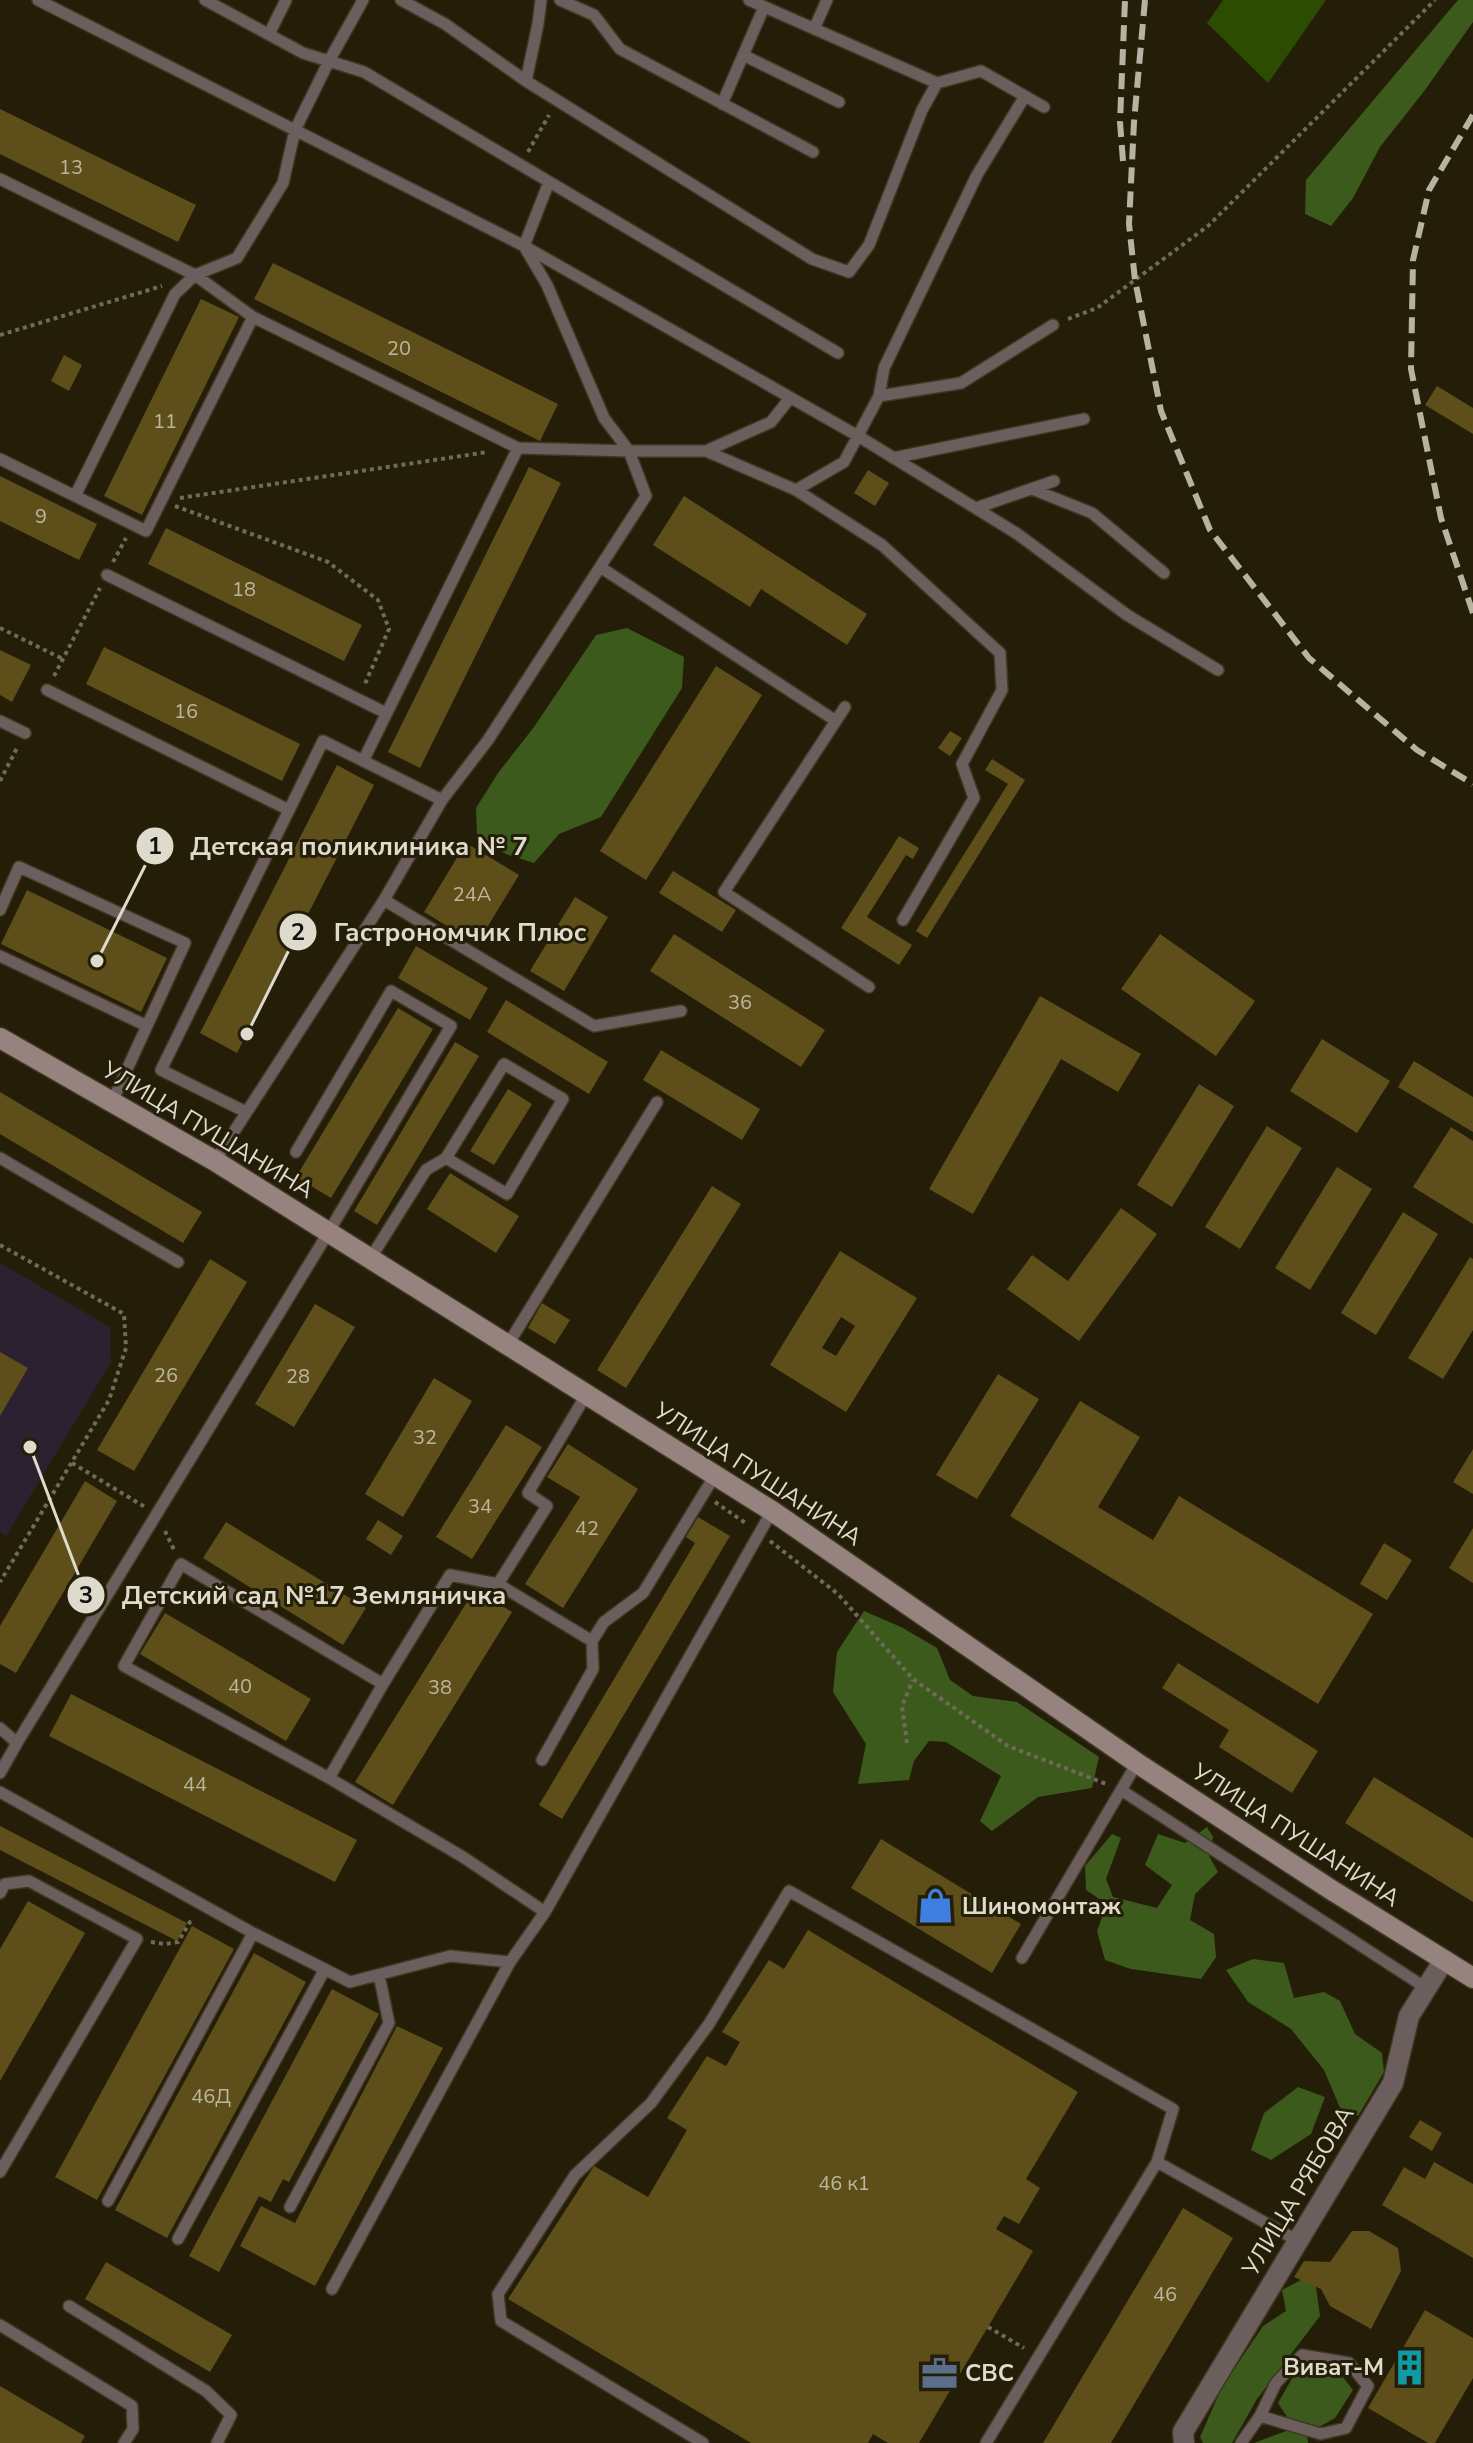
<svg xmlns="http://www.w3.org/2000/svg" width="1473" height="2443" viewBox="0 0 1473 2443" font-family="'Nunito Sans',sans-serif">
<rect width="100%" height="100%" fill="#241e08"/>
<!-- education -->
<path fill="#2b2130" d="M 0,1263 L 110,1327 L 111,1362 L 6,1536 L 0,1532 Z"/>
<!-- green -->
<path fill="#2c4c01" d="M 1223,0 L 1326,0 L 1268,83 L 1207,23 Z"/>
<!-- forest -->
<path fill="#3b5a1b" d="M 1458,0 L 1473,0 L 1473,22 L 1425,90 L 1380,147 L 1353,198 L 1331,226 L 1305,214 L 1306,180 Z
M 627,628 L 684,657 L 682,688 L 601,817 L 559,834 L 534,863 L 506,854 L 477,834 L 476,808 L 498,773 L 534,727 L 596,635 Z
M 864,1611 L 901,1627 L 937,1648 L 950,1680 L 973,1696 L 1017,1702 L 1099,1757 L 1092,1788 L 1038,1797 L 992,1831 L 980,1821 L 1001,1776 L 946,1742 L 929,1741 L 914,1761 L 909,1780 L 858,1784 L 866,1744 L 833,1692 L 837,1652 Z
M 1207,1827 L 1213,1837 L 1209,1856 L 1218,1872 L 1195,1894 L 1190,1920 L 1214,1934 L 1216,1957 L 1201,1979 L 1131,1969 L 1105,1960 L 1097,1931 L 1107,1904 L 1086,1890 L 1085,1866 L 1112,1834 L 1121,1838 L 1106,1879 L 1113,1897 L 1157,1908 L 1172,1885 L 1145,1865 L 1158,1834 L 1185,1843 Z
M 1253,1959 L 1284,1963 L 1294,1998 L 1324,1992 L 1340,2001 L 1355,2034 L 1382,2053 L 1384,2072 L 1358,2116 L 1341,2110 L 1324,2070 L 1291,2029 L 1248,2002 L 1226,1970 Z
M 1298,2087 L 1325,2097 L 1311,2134 L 1271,2160 L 1251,2150 L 1264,2113 Z
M 1314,2273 L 1320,2316 L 1257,2399 L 1232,2443 L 1203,2443 L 1200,2437 L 1222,2387 L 1263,2326 L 1286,2311 L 1282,2290 Z
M 1329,2359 L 1353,2390 L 1335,2418 L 1307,2434 L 1308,2443 L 1254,2443 L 1294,2428 L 1278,2403 L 1293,2377 Z"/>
<!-- building -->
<path fill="#5e4f1a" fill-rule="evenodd" d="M 0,109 L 196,205 L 178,242 L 0,154 Z
M 273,263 L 558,404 L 540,441 L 254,299 Z
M 201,299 L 239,317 L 142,515 L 104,496 Z
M 64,355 L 82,365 L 69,391 L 51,381 Z
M 1437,386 L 1473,408 L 1473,434 L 1425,405 Z
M 529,467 L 561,483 L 420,768 L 388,752 Z
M 868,470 L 889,483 L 875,506 L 854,493 Z
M 0,476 L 97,524 L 79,560 L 0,521 Z
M 684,496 L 867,614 L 847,645 L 761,589 L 750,607 L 653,545 Z
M 166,528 L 362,625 L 344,661 L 148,564 Z
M 104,647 L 300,744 L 282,781 L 86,684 Z
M 0,650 L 31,665 L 12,702 L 0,695 Z
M 716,666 L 762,695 L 646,880 L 600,851 Z
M 950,731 L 962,738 L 950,756 L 938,748 Z
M 992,759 L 1025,780 L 927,938 L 916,931 L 1008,784 L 985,770 Z
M 337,765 L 374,785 L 237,1053 L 200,1033 Z
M 899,836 L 919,848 L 913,859 L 906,855 L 867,917 L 912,945 L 899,965 L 841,928 Z
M 466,843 L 519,875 L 477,944 L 424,912 Z
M 673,871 L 736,910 L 722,932 L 659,893 Z
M 27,890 L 167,958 L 141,1012 L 1,944 Z
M 575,897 L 608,917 L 564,991 L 530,971 Z
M 674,934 L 825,1030 L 801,1067 L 650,971 Z
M 1160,934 L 1255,1001 L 1216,1056 L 1121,989 Z
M 416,946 L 488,988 L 470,1020 L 398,978 Z
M 1040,996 L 1141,1054 L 1118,1092 L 1061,1059 L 973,1214 L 929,1189 Z
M 506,1000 L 608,1062 L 589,1094 L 487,1032 Z
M 398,1008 L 433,1029 L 331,1198 L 296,1177 Z
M 1322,1039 L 1390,1081 L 1357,1133 L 1290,1091 Z
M 455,1042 L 479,1056 L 377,1225 L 354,1211 Z
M 661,1050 L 760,1109 L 742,1140 L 643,1080 Z
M 1414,1061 L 1473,1097 L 1473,1132 L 1398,1087 Z
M 1199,1084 L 1234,1106 L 1172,1207 L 1137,1185 Z
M 508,1089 L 532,1104 L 494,1165 L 470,1151 Z
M 0,1092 L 202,1212 L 183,1243 L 0,1134 Z
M 1267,1126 L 1302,1148 L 1240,1249 L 1205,1227 Z
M 1451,1127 L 1473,1141 L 1473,1224 L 1413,1187 Z
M 1337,1167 L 1372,1189 L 1310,1290 L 1275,1268 Z
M 450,1173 L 519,1216 L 496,1253 L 427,1209 Z
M 712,1186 L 741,1204 L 626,1388 L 597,1370 Z
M 1121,1208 L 1157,1234 L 1079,1341 L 1007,1289 L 1032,1255 L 1068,1281 Z
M 1403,1212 L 1438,1234 L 1376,1335 L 1341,1313 Z
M 840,1251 L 917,1298 L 846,1412 L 770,1365 ZM 841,1317 L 855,1326 L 836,1356 L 822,1348 Z
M 1470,1257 L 1473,1259 L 1473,1330 L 1443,1379 L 1408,1358 Z
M 210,1259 L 247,1282 L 134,1471 L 97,1450 Z
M 542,1303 L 570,1320 L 555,1344 L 528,1328 Z
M 315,1304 L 355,1327 L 294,1427 L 255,1404 Z
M 0,1352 L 28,1368 L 0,1416 Z
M 998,1374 L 1039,1399 L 977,1499 L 936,1475 Z
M 434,1378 L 472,1401 L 403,1517 L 365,1494 Z
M 1080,1401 L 1140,1437 L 1098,1507 L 1153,1540 L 1179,1496 L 1373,1614 L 1318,1704 L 1010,1516 Z
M 506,1425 L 542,1447 L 472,1559 L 436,1537 Z
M 568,1444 L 638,1489 L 563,1608 L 525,1584 L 580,1497 L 547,1477 Z
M 1473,1449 L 1473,1494 L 1453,1482 Z
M 85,1481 L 117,1501 L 16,1673 L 0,1664 L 0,1626 Z
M 698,1517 L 730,1536 L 562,1819 L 539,1805 L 695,1543 L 686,1537 Z
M 378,1520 L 403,1536 L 391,1555 L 366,1539 Z
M 226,1522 L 366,1608 L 343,1645 L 203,1558 Z
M 1473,1528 L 1473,1583 L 1449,1568 Z
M 1384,1543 L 1412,1560 L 1387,1600 L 1360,1584 Z
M 475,1589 L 512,1612 L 393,1805 L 355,1782 Z
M 165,1613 L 311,1699 L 286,1741 L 140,1654 Z
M 1178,1663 L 1318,1751 L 1292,1793 L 1219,1747 L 1229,1730 L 1162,1688 Z
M 71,1694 L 357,1840 L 335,1882 L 49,1736 Z
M 1374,1777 L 1473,1838 L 1473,1902 L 1345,1823 Z
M 0,1826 L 187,1923 L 177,1941 L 0,1850 Z
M 881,1839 L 1021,1924 L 992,1973 L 851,1888 Z
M 28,1901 L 85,1933 L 0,2081 L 0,1949 Z
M 192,1926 L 234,1949 L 97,2200 L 55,2177 Z
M 808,1930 L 1078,2092 L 1026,2179 L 1040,2188 L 1019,2224 L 1004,2216 L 996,2229 L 1033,2251 L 919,2443 L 888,2443 L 873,2434 L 868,2443 L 751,2443 L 508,2299 L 594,2166 L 648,2197 L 687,2130 L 667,2118 L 707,2056 L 726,2066 L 740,2042 L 722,2032 L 769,1960 L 784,1969 Z
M 254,1953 L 306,1982 L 167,2238 L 115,2210 Z
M 332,1989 L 379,2014 L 289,2182 L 283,2179 L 271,2202 L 259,2196 L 219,2272 L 189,2256 Z
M 397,2026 L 443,2048 L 315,2286 L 240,2246 L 261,2206 L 295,2223 Z
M 1420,2120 L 1442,2133 L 1432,2151 L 1409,2137 Z
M 1434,2162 L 1473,2184 L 1473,2258 L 1382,2205 L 1404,2167 L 1425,2179 Z
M 1183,2208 L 1233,2238 L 1111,2443 L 1043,2443 Z
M 1352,2231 L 1369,2231 L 1398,2248 L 1401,2271 L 1371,2329 L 1330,2306 L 1321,2289 L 1294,2277 L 1304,2261 L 1330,2262 Z
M 106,2262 L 232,2335 L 210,2372 L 85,2299 Z
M 1425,2310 L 1473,2338 L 1473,2378 L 1435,2443 L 1428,2443 L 1368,2408 Z
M 0,2386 L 85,2436 L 81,2443 L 0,2443 Z"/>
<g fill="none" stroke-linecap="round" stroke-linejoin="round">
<defs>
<path id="lane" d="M 38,0 L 524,246 L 858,436 L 1016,533 L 1127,615 L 1218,670
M 205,0 L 303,53 L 364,72 L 838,353
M 401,0 L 445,24 L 526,81 L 812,259 L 849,272 L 869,245 L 922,110 L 937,83
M 560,0 L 594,15 L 620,49 L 813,152
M 749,0 L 937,83 L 981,71 L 1044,107
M 814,29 L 827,0
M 269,34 L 286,0
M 743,55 L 839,102
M 526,81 L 538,24 L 541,0
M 722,104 L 764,7
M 0,179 L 195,275 L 253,317 L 518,448 L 629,451 L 706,451 L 796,490 L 882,545 L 1000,653 L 1002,690 L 962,764 L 974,798 L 903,920
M 879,396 L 961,383 L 1053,325
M 706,451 L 771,422 L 790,398
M 893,458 L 1084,419
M 0,459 L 146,531 L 253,317
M 1032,489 L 1092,513 L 1164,573
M 796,490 L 844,462 L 879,396 L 884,368 L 977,175 L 1025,96
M 75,496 L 175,294 L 195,275 L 237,258 L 283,183 L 295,130 L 329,61 L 363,0
M 976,508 L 1054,481
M 600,567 L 836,721
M 107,575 L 386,713
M 47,690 L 289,810
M 845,707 L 724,892 L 869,987
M 0,721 L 25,733
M 363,761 L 518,448
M 384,900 L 594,1026 L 681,1011
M 0,910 L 19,867 L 185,943 L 112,1102
M 0,956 L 147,1026
M 246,1112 L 161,1070 L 323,741 L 442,800
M 0,1158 L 178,1262
M 215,1161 L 384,900 L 442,800 L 488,740 L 646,496 L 629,451 L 604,418 L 547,285 L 524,246 L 549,182
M 370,1259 L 426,1170 L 446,1158 L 504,1064 L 563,1099 L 507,1194 L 446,1158
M 507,1346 L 657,1102
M 586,1395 L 528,1493 L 547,1506 L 498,1584 L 592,1641
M 383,1684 L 450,1575 L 498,1584
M 0,1728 L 17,1743 L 0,1773
M 17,1743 L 328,1233 L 451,1026 L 391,991 L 296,1152
M 542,1760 L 593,1669 L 592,1641 L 604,1622 L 643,1593 L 715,1475
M 329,1778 L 383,1684 L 181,1564 L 124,1666 L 329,1778 L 463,1857 L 545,1912
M 1121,1790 L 1426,1988
M 0,1792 L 253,1933 L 350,1982 L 450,1956 L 510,1962
M 0,1893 L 5,1884 L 29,1881 L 137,1939 L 0,2172
M 1022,1958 L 1137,1763
M 108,2201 L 253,1933
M 290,2207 L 389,2023 L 379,1975
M 178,2239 L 325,1969
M 332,2289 L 510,1962 L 545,1912 L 772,1511
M 69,2306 L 206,2391 L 231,2415 L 217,2443
M 0,2325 L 132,2406 L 133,2429 L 124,2443
M 703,2443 L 501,2321 L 498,2294 L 575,2175 L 651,2103 L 709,2024 L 789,1891 L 1173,2109 L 1157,2162
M 986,2443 L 1157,2162 L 1298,2241
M 1241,2443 L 1260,2416 L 1276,2383 L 1302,2355 L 1349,2363 L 1368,2386 L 1346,2428 L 1321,2434 L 1260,2416"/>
<path id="street" d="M 1184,2443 L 1183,2432 L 1393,2083 L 1409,2016 L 1444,1960"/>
<path id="secondary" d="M 0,1038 L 215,1161 L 772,1511 L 1137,1763 L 1330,1889 L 1473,1978"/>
</defs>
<!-- lane casing -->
<use href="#lane" stroke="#3e3823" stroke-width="14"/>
<!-- street casing -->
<use href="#street" stroke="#3e3823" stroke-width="23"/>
<!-- secondary casing -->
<use href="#secondary" stroke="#3e3823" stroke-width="23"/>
<!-- path -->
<path stroke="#706b58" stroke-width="4" stroke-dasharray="4 4" stroke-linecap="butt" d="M 528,152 L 549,115
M 1068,319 L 1097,308 L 1208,226 L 1435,0
M 0,335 L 162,286
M 180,498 L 488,452
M 175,506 L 328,562 L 378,600 L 389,629 L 364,686
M 113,562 L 126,538
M 0,628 L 63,659
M 54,676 L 100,588
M 0,781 L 17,748
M 0,1245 L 124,1314 L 126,1348 L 109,1400 L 0,1582
M 72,1463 L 145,1507
M 715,1502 L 747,1524
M 165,1531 L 175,1552
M 770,1541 L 838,1594 L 913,1679 L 1008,1746 L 1109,1785
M 907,1743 L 902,1706 L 913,1680
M 151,1942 L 165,1944 L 178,1942 L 190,1922 L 194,1920
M 988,2327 L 1024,2348"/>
<!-- lane -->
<use href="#lane" stroke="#6b5e5c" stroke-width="11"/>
<!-- street -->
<use href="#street" stroke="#6b5e5c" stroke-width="20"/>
<!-- secondary -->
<use href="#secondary" stroke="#96827f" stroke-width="20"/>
<!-- rail -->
<path stroke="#b7b3a3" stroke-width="6" stroke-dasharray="16 8" stroke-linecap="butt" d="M 1145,0 L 1134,122 L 1129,224 L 1135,280 L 1161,411 L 1210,530 L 1309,658 L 1417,750 L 1473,784
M 1473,115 L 1429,190 L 1413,260 L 1411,369 L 1441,518 L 1473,613
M 1123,161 L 1120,122 L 1125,0"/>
</g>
<!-- icons -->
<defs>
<symbol id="shop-bare" viewBox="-9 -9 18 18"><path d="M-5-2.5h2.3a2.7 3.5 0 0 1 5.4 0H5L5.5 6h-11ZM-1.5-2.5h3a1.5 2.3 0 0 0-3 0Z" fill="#3f7fe0" stroke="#241e08" stroke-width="2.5" paint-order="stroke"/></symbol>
<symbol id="building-bare" viewBox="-9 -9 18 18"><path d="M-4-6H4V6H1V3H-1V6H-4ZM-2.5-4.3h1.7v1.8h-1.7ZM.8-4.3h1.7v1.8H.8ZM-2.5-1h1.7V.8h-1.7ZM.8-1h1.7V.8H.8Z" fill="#0f9aa8" stroke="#241e08" stroke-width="2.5" paint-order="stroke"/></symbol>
<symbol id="office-bare" viewBox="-9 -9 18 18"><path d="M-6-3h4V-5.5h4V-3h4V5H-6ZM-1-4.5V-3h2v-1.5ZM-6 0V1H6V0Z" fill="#5c6f8a" stroke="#241e08" stroke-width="2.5" paint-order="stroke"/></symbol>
</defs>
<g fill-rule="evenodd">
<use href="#shop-bare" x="910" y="1880" width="51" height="51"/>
<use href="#building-bare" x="1384" y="2342" width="51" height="51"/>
<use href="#office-bare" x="914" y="2348" width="51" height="51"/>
</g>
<g text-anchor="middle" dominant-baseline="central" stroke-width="6" stroke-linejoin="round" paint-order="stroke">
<!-- number labels -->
<g font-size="20" fill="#beb7a0">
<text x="71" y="167">13</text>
<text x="399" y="348">20</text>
<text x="165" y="421">11</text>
<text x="41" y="516">9</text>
<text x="244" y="589">18</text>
<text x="186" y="711">16</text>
<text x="472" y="894">24А</text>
<text x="740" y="1002">36</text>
<text x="166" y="1375">26</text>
<text x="298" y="1376">28</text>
<text x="425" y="1437">32</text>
<text x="480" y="1506">34</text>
<text x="587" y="1528">42</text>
<text x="240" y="1686">40</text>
<text x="440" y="1687">38</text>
<text x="195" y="1784">44</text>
<text x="211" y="2096">46Д</text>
<text x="844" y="2183">46 к1</text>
<text x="1165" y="2294">46</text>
</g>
<!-- street labels -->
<g font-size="24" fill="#dedacc" stroke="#241e08">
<text transform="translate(208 1130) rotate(31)">УЛИЦА ПУШАНИНА</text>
<text transform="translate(758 1474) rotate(33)">УЛИЦА ПУШАНИНА</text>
<text transform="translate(1296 1835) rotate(33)">УЛИЦА ПУШАНИНА</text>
<text transform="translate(1298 2191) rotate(-59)">УЛИЦА РЯБОВА</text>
</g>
<!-- poi labels -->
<g font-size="24" font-weight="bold" fill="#dedacc" stroke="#241e08" text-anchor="start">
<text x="962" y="1906">Шиномонтаж</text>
<text x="1384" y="2367" text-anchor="end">Виват-М</text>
<text x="965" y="2373">СВС</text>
</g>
</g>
<!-- callouts -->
<path fill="none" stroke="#dedacc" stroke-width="3" d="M97 961L155 846M247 1034L298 932M30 1447L86 1595"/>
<g fill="#dedacc" stroke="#241e08" stroke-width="3">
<circle cx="97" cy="961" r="8"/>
<circle cx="247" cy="1034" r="8"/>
<circle cx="30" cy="1447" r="8"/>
<circle cx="155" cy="846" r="20"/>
<circle cx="298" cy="932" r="20"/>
<circle cx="86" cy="1595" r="20"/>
</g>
<g font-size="24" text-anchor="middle" font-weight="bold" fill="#111">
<text x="155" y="854">1</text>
<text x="298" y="940">2</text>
<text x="86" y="1603">3</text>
</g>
<g font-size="26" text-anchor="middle" font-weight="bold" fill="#dedacc" stroke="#241e08" stroke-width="6" stroke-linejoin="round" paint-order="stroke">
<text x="359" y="855">Детская поликлиника № 7</text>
<text x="460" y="941">Гастрономчик Плюс</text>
<text x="314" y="1604">Детский сад №17 Земляничка</text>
</g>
</svg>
